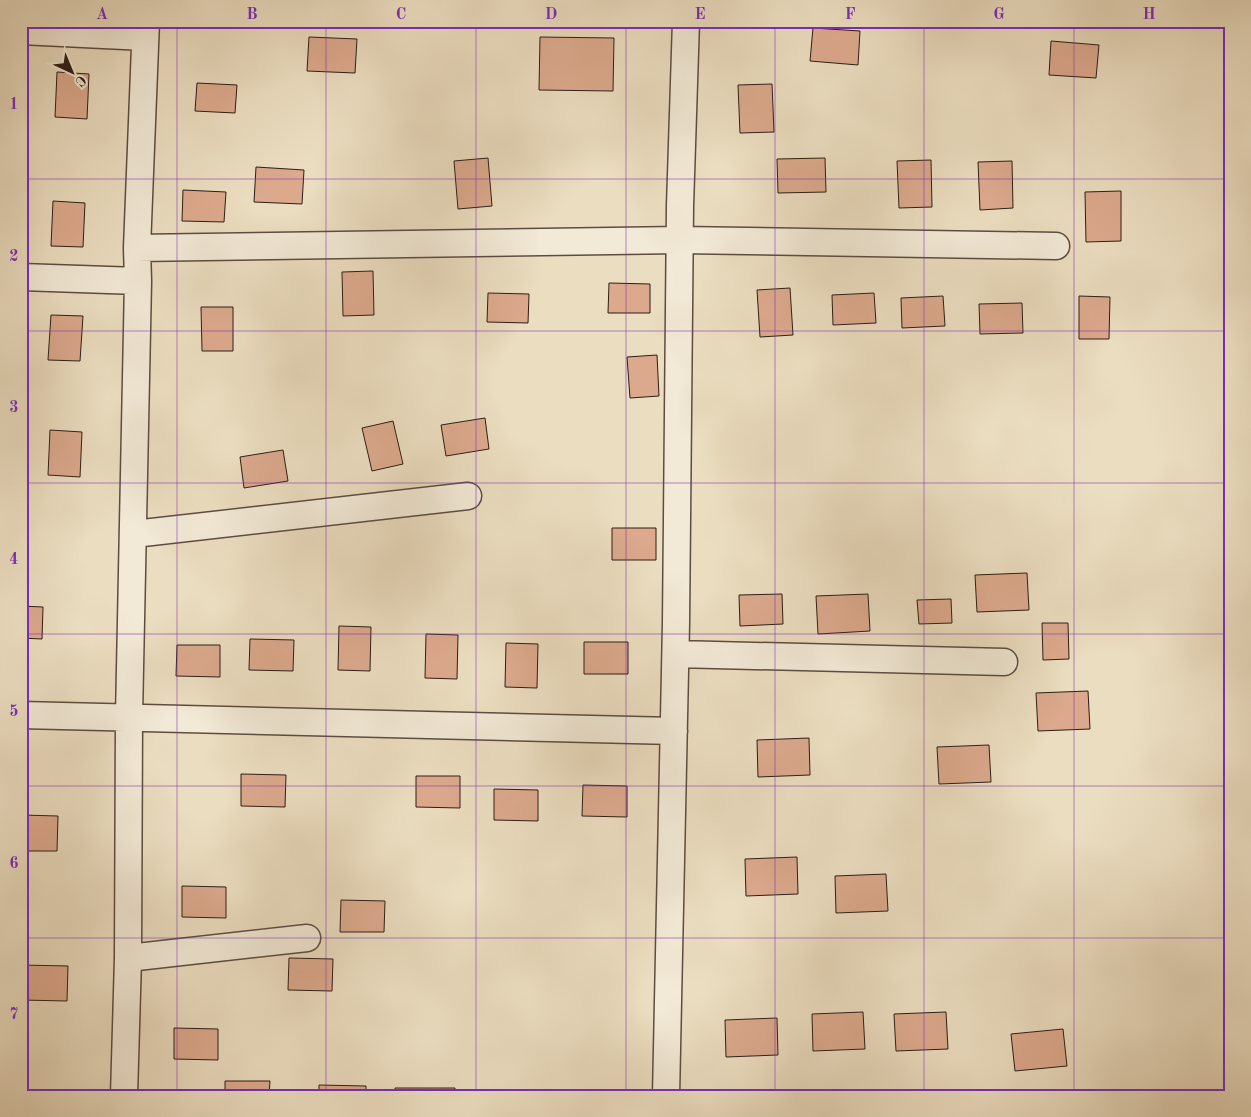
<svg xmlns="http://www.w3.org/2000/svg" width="1251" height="1117" viewBox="0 0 1251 1117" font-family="'Old Standard TT',serif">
<rect width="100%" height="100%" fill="#ebddc0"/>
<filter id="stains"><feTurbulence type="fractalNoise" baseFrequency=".004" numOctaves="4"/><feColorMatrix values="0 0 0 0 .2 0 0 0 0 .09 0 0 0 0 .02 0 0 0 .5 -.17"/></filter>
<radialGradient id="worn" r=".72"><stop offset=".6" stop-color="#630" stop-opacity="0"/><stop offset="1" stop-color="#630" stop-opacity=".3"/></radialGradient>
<!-- building -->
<path fill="#dca98d" stroke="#2c1d15" d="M 923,21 L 970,21 L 970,26 Z
M 813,28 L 860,31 L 858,65 L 810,61 Z
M 309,37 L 357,39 L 355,73 L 307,71 Z
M 540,37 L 614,38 L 613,91 L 539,90 Z
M 1051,41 L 1099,45 L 1096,78 L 1049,75 Z
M 57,72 L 89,74 L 87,119 L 55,117 Z
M 197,83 L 237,85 L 235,113 L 195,111 Z
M 772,84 L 774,132 L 740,133 L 738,85 Z
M 488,158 L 492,206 L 458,209 L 454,161 Z
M 825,158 L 826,192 L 778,193 L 777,159 Z
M 931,160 L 932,207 L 899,208 L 897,161 Z
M 1012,161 L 1013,208 L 980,210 L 978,162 Z
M 256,167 L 304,170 L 302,204 L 254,202 Z
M 183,190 L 226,192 L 224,222 L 182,221 Z
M 1121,191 L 1121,241 L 1086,242 L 1085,192 Z
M 53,201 L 85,203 L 83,247 L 51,246 Z
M 373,271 L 374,315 L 343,316 L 342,272 Z
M 609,283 L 650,284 L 650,313 L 608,313 Z
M 790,288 L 793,335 L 760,337 L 757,290 Z
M 488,293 L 529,294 L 528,323 L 487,322 Z
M 874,293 L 876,323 L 833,325 L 832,295 Z
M 943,296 L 945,326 L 902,328 L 901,298 Z
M 1079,296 L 1110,297 L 1109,339 L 1079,339 Z
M 1022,303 L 1023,333 L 980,334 L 979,304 Z
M 201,307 L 233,307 L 233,351 L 202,351 Z
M 51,315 L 83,316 L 80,361 L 48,360 Z
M 657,355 L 659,396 L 630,398 L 627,357 Z
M 485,418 L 489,449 L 446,456 L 441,425 Z
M 393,421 L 403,464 L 372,471 L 362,428 Z
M 50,430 L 82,432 L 80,477 L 48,475 Z
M 283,450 L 288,481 L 244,488 L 240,457 Z
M 612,528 L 656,528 L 656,560 L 612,560 Z
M 1027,573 L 1029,610 L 977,612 L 975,575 Z
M 782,594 L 783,624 L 740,626 L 739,595 Z
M 868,594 L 870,631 L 818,634 L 816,596 Z
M 951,599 L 952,623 L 919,624 L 917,600 Z
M 21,606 L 43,607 L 42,639 L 21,638 Z
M 1042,623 L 1068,623 L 1069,659 L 1043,660 Z
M 339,626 L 371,627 L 370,671 L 338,670 Z
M 426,634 L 458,635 L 457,679 L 425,678 Z
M 250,639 L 294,640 L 293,671 L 249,670 Z
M 584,642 L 628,642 L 628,674 L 584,674 Z
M 506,643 L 538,644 L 537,688 L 505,687 Z
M 177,645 L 220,645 L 220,677 L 176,676 Z
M 1088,691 L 1090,729 L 1038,731 L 1036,693 Z
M 809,738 L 810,775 L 758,777 L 757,740 Z
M 989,745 L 991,782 L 939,784 L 937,747 Z
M 241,774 L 286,775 L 285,807 L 241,806 Z
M 416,776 L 460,776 L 460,808 L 416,807 Z
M 583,785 L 627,786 L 627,817 L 582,816 Z
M 494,789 L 538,790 L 538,821 L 494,820 Z
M 21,815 L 58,816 L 57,851 L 21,851 Z
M 797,857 L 798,894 L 746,896 L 745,859 Z
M 886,874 L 888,911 L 836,913 L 835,876 Z
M 182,886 L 226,887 L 226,918 L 182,917 Z
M 341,900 L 385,901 L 384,932 L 340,932 Z
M 289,958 L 333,959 L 332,991 L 288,990 Z
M 21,965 L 68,966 L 67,1001 L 21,1000 Z
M 863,1012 L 865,1049 L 813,1051 L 812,1014 Z
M 946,1012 L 948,1049 L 896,1051 L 894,1014 Z
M 777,1018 L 778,1055 L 726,1057 L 725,1020 Z
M 174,1028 L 218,1029 L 218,1060 L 174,1059 Z
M 1063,1029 L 1067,1066 L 1015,1071 L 1011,1034 Z
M 225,1081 L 270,1081 L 269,1096 L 225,1096 Z
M 319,1085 L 366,1086 L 366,1096 L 319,1096 Z
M 395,1088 L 455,1088 L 455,1096 L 395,1096 Z"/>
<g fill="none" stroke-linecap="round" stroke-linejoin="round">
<defs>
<path id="minor" d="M 21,31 L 145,37
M 137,248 L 680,240 L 1056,246
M 21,277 L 138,281
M 134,534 L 468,496
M 676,654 L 1004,662
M 21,715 L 674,731
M 128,958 L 307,938
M 124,1096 L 128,958 L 129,717 L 138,281 L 137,248 L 146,21
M 666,1096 L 676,623 L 680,206 L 686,21"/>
</defs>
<!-- minor casing -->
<use href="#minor" stroke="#5c4d40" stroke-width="29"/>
<!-- minor -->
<use href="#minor" stroke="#f2e9d6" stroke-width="26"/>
</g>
<!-- grid -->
<path fill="none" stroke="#7b2cbf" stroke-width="1" stroke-opacity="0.55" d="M 177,21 L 177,1096M 326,21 L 326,1096M 476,21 L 476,1096M 626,21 L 626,1096M 775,21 L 775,1096M 924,21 L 924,1096M 1074,21 L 1074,1096M 21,179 L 1230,179M 21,331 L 1230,331M 21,483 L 1230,483M 21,634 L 1230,634M 21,786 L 1230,786M 21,938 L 1230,938"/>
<!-- margin -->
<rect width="1251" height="1117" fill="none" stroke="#ebddc0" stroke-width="55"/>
<!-- north arrow -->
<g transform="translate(72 72) rotate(136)" stroke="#f2e9d6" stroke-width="4" paint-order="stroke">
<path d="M0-4L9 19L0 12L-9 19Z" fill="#2c1d15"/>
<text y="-8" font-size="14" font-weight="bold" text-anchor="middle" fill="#2c1d15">С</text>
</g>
<rect x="28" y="28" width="1196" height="1062" fill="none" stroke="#7b2cbf" stroke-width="2"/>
<g font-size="16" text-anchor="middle" font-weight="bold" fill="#7b2cbf">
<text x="102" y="19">A</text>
<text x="252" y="19">B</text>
<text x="401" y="19">C</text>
<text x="551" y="19">D</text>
<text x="700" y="19">E</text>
<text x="850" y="19">F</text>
<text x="999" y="19">G</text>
<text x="1149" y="19">H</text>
<text x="14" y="109">1</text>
<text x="14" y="261">2</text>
<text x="14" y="412">3</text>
<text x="14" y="564">4</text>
<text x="14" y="716">5</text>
<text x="14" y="868">6</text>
<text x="14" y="1019">7</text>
</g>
<rect width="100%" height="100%" filter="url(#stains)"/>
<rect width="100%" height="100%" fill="url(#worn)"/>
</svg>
